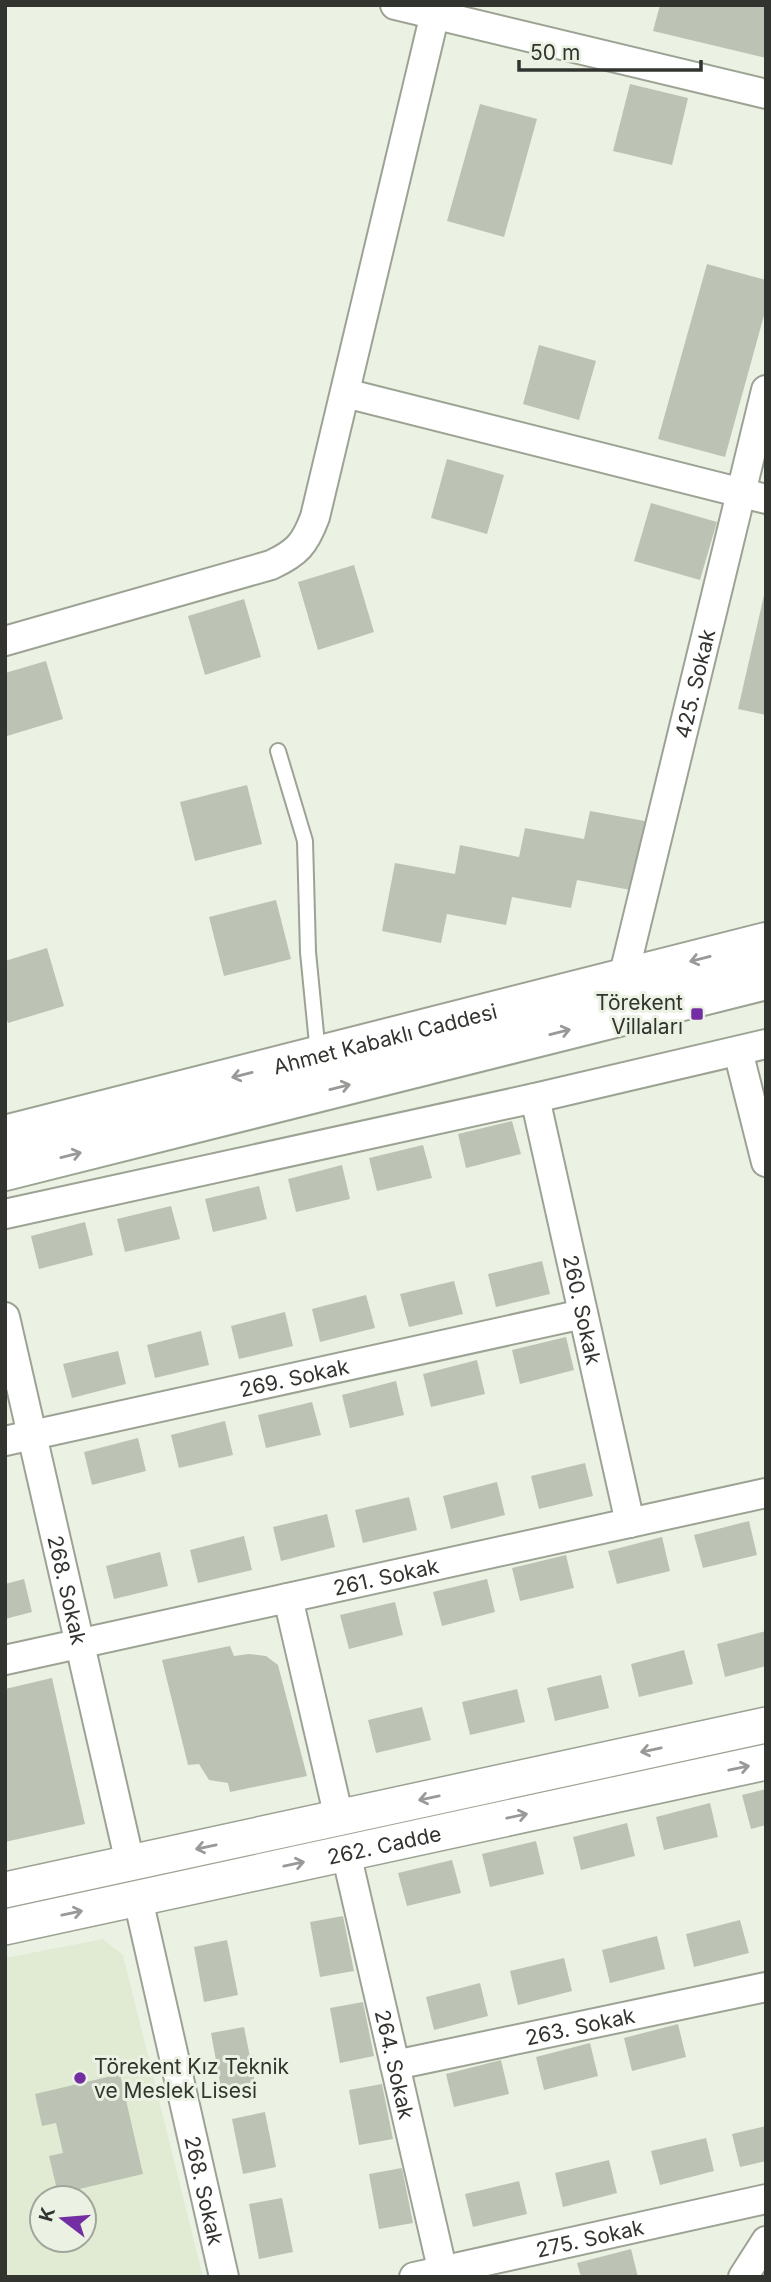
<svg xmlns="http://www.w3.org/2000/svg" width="771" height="2282" viewBox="0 0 771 2282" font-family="Inter,sans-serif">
<rect width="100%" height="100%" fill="#ebf2e3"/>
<!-- built -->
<path fill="#e1ebd4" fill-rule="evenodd" d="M 103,1939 L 123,1955 L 203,2277 L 5,2277 L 5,1958 ZM 42,2198 L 84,2198 L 84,2240 L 42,2240 Z"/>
<!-- building -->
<path fill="#bcc3b4" d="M 660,5 L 766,5 L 766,58 L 653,31 Z
M 630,84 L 688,98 L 672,165 L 613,151 Z
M 480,104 L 537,119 L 504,237 L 447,221 Z
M 707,264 L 766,280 L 766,308 L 725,457 L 658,439 Z
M 539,345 L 596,361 L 579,420 L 523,404 Z
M 447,459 L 504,475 L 487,534 L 431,518 Z
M 651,503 L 717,522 L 700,580 L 634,561 Z
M 354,565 L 374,632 L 318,650 L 298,582 Z
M 765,591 L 766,591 L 766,715 L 738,709 Z
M 244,599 L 261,657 L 205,675 L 188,616 Z
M 46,661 L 63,719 L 7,736 L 5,729 L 5,673 Z
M 247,785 L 262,844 L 195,861 L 180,802 Z
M 590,811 L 650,822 L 636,891 L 577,880 L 571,908 L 512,897 L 506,925 L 447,914 L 441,943 L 382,931 L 395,863 L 455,874 L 460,845 L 519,857 L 525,828 L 584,839 Z
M 276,900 L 291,959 L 224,976 L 209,917 Z
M 47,948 L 64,1006 L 8,1023 L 5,1014 L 5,961 Z
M 512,1121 L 521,1154 L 466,1168 L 458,1134 Z
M 423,1145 L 432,1178 L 377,1191 L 369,1158 Z
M 342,1165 L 350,1199 L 296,1212 L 288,1179 Z
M 259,1186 L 267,1219 L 213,1232 L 205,1199 Z
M 171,1206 L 180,1239 L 125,1252 L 117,1219 Z
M 85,1222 L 93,1255 L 39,1269 L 31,1236 Z
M 542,1261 L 550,1294 L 496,1307 L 488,1274 Z
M 454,1281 L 463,1314 L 409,1327 L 400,1294 Z
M 366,1295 L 375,1328 L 320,1342 L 312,1309 Z
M 285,1312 L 293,1346 L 239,1359 L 231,1326 Z
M 201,1331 L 209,1365 L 155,1378 L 147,1345 Z
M 566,1337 L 574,1370 L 520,1384 L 512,1350 Z
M 118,1351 L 126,1384 L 72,1398 L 63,1364 Z
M 477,1360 L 485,1394 L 431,1407 L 423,1374 Z
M 396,1381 L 404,1415 L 350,1428 L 342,1395 Z
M 312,1402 L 321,1435 L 266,1448 L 258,1415 Z
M 225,1421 L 233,1455 L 179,1468 L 171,1435 Z
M 138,1438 L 146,1471 L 92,1485 L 84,1452 Z
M 585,1463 L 593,1496 L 539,1509 L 531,1476 Z
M 497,1482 L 505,1515 L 451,1529 L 443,1496 Z
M 409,1497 L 417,1530 L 363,1543 L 355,1510 Z
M 327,1514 L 335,1547 L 281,1561 L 273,1527 Z
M 749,1521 L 757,1555 L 703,1568 L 694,1535 Z
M 244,1536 L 252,1570 L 198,1583 L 190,1550 Z
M 662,1537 L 670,1571 L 617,1584 L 608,1551 Z
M 160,1552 L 168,1586 L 114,1599 L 106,1566 Z
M 566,1555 L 574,1588 L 520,1601 L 512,1568 Z
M 24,1579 L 32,1612 L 5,1619 L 5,1584 Z
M 487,1579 L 495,1612 L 442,1626 L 433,1592 Z
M 395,1602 L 403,1635 L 349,1649 L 340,1615 Z
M 766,1631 L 766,1666 L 725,1677 L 717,1644 Z
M 230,1646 L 234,1656 L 249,1654 L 266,1656 L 278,1665 L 307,1776 L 230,1792 L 228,1783 L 209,1780 L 199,1764 L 188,1765 L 162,1660 Z
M 684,1650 L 693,1684 L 639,1697 L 631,1664 Z
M 601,1675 L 609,1708 L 555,1721 L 547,1688 Z
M 52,1678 L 85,1824 L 5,1842 L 5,1689 Z
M 517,1689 L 525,1722 L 470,1735 L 462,1702 Z
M 422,1707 L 431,1740 L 376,1753 L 368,1720 Z
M 766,1789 L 766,1825 L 751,1829 L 742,1795 Z
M 710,1803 L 718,1837 L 664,1850 L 656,1817 Z
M 627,1823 L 635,1856 L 581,1870 L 573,1837 Z
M 536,1841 L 544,1874 L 490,1887 L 482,1854 Z
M 452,1860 L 461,1893 L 407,1906 L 398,1873 Z
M 343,1916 L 354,1971 L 320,1977 L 310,1922 Z
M 740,1920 L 749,1953 L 694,1967 L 686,1934 Z
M 657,1936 L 665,1969 L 610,1983 L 602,1950 Z
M 227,1940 L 238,1995 L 204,2002 L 194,1947 Z
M 564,1958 L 572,1991 L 518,2005 L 510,1971 Z
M 480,1983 L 488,2016 L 434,2030 L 426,1997 Z
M 363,2002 L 374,2056 L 340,2063 L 330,2008 Z
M 678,2024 L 686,2057 L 632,2071 L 624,2038 Z
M 244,2027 L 255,2082 L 221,2088 L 211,2033 Z
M 590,2043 L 598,2076 L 544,2090 L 536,2057 Z
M 501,2060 L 509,2094 L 454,2107 L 446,2074 Z
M 120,2074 L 143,2174 L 58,2194 L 49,2156 L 63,2153 L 56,2123 L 42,2126 L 35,2094 Z
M 382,2084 L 393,2139 L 359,2145 L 349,2090 Z
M 265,2112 L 276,2167 L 243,2174 L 232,2119 Z
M 766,2126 L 766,2161 L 740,2167 L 732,2134 Z
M 706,2138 L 714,2171 L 660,2185 L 651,2151 Z
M 609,2160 L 617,2193 L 563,2207 L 555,2173 Z
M 402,2168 L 413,2223 L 379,2229 L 369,2174 Z
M 519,2181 L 527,2214 L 473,2227 L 465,2194 Z
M 282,2198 L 293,2252 L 259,2259 L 249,2204 Z
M 631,2249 L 638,2277 L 581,2277 L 577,2263 Z"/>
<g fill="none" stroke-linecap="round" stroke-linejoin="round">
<defs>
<path id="service" d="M 278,751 L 305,841 L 308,952 L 318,1054"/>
<g id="minor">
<path d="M 395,5 L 766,94"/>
<path d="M 345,393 L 766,499"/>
<path d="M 5,641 L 271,565 C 297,553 305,544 315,517 L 437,5"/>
<path id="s1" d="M 623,978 L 766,390"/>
<path d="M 738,1051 L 766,1162"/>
<path id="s2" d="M 535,1098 L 630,1523"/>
<path d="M 5,1214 L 535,1098 L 766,1044"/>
<path id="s3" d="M 5,1317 L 130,1863"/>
<path id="s4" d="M 5,1441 L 583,1314"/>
<path d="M 288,1598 L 339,1818"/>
<path id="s5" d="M 5,1660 L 766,1493"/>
<path id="s6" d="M 346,1853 L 444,2277"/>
<path id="s7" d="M 138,1899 L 224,2277"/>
<path id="s8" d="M 395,2065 L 766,1987"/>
<path id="s9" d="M 414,2277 L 766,2199"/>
<path d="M 743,2277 L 766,2241"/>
</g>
<g id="tertiary">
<path d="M 5,1890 L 766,1725"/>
<path id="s10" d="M 5,1927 L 766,1762"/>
</g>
<g id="secondary">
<path id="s11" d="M 5,1135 L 766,942"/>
<path d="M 5,1171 L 766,980"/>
</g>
</defs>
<!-- service casing -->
<use href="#service" stroke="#9ca394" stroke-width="18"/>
<!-- minor casing -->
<use href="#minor" stroke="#9ca394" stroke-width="32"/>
<!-- tertiary casing -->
<use href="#tertiary" stroke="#9ca394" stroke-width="38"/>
<!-- secondary casing -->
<use href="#secondary" stroke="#9ca394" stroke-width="42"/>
<!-- service -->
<use href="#service" stroke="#fff" stroke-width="14"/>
<!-- minor -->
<use href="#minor" stroke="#fff" stroke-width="28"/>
<!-- tertiary -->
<use href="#tertiary" stroke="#fff" stroke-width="35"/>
<!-- secondary -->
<use href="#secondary" stroke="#fff" stroke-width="38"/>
</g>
<!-- one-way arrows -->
<defs><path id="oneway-shaft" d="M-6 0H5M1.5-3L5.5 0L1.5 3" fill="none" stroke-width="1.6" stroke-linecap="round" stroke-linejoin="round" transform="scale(1.75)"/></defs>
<g stroke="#989a97">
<use href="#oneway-shaft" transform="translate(700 959) rotate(166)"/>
<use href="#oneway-shaft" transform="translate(560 1032) rotate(-14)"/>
<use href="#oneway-shaft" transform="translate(242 1075) rotate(166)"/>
<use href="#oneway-shaft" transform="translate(340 1087) rotate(-14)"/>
<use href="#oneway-shaft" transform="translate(71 1155) rotate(-14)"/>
<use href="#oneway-shaft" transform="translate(651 1750) rotate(168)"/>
<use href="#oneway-shaft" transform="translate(739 1768) rotate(-12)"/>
<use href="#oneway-shaft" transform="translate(429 1798) rotate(168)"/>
<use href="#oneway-shaft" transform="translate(517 1816) rotate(-12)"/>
<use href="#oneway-shaft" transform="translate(206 1847) rotate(168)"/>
<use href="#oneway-shaft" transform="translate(294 1864) rotate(-12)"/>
<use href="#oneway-shaft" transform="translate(72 1913) rotate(-12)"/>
</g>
<!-- markers -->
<g fill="#722ea2" stroke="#ebf2e3" stroke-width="2.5">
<rect x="690" y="1007" width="14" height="14" rx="3.5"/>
<circle cx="80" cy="2078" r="7"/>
</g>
<g text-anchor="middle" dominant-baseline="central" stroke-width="6" stroke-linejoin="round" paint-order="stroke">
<!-- street labels -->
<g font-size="21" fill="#32352f" stroke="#ebf2e3">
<text stroke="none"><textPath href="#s1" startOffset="303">425. Sokak</textPath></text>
<text stroke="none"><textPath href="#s11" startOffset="392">Ahmet Kabaklı Caddesi</textPath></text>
<text stroke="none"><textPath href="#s2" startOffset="217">260. Sokak</textPath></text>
<text stroke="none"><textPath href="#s4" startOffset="296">269. Sokak</textPath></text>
<text stroke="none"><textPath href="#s5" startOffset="390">261. Sokak</textPath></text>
<text stroke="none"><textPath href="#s3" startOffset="280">268. Sokak</textPath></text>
<text stroke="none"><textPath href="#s10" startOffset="388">262. Cadde</textPath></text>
<text stroke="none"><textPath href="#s8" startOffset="189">263. Sokak</textPath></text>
<text stroke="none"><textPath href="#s6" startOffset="217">264. Sokak</textPath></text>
<text stroke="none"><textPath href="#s7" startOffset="299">268. Sokak</textPath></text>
<text stroke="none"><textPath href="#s9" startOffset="180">275. Sokak</textPath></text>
</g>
<!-- poi labels -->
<g font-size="21" fill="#32352f" stroke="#ebf2e3" text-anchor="end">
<text x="683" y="1002">Törekent<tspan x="683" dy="24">Villaları</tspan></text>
<text x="94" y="2066" text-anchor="start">Törekent Kız Teknik<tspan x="94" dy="24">ve Meslek Lisesi</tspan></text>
</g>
</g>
<!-- border -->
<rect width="771" height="2282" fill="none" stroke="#32352f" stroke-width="14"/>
<!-- north arrow -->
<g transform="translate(63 2219) rotate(286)"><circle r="33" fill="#ebf2e3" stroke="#a1a69b" stroke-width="2"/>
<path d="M0-5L12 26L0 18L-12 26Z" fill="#722ea2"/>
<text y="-10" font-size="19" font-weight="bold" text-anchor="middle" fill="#32352f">K</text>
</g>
<!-- scale -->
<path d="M519 60v10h182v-10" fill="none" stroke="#32352f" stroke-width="3.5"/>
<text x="530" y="60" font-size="21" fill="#32352f" stroke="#ebf2e3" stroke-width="5" paint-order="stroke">50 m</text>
</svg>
